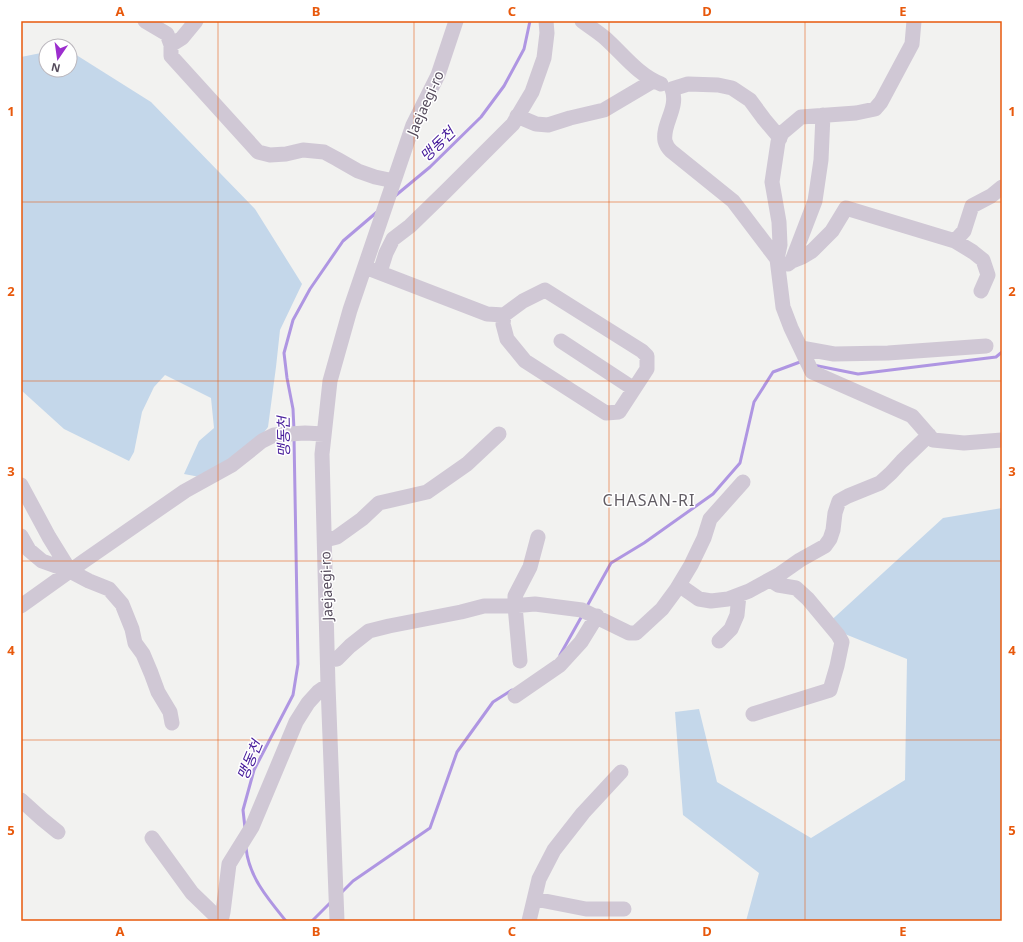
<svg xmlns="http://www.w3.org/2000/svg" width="1023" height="942" viewBox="0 0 1023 942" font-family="'Noto Sans','Noto Sans KR',sans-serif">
<rect width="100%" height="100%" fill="#f2f2f0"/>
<!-- green -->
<path fill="#c4d7ea" d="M 70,51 L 151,102 L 255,209 L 302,284 L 280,330 L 276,367 L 268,427 L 250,451 L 200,477 L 184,474 L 199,441 L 214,428 L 211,398 L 165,375 L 154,387 L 142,412 L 134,452 L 129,461 L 64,429 L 21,390 L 21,57 L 46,52 L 46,70 L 70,70 Z
M 1002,508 L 1002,921 L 746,921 L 759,873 L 683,815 L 675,712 L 699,709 L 717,782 L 811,838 L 905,780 L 907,659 L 825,626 L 943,518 Z"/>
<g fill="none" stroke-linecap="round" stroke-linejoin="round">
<!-- stream -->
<path stroke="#af96e2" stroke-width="3" d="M 395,196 L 430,167 L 481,117 L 504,86 L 524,49 L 530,21
M 813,365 L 858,374 L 996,357 L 1002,352
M 294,430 L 293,409 L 287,378 L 284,353 L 293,320 L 310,289 L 343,241 L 377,212
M 586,608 L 611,563 L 644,543 L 713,494 L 740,463 L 754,402 L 773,372 L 800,362 L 802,362
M 560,655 L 583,614
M 245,828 L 243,810 L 254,770 L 293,695 L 298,664 L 294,437
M 246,848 C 249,877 268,899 286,921
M 342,892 L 353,881 L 430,828 L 457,752 L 493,702 L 512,690
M 312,921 L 332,901"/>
<!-- minor -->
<path stroke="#d0c8d5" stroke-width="15" d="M 145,21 L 167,34 L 171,45 L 171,56 L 258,152 L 270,155 L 286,154 L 303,150 L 324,152 L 337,159 L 358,171 L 375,177 L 394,181
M 582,21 C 590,27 598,32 605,38 C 623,54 638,75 661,84
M 171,45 L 182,38 L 196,21
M 672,89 C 679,108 662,124 665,141 C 666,145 668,148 671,151 L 733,201 L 777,259 L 783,307 L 791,328 L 812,372 L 912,416 L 933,440 L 964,443 L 1002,440
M 672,89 L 688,84 L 718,85 L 732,88 L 750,100 L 764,119 L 780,138
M 517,116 L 536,124 L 548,125 L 570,118 L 604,110 L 653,81
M 955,241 L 964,231 L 972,206 L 991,196 L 1002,187
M 777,259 L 780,245 L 779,222 L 772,182 L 778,142 L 782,133 L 801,117 L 828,115 L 856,113 L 875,109 L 881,102 L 912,44 L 914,21
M 792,261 L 802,257 L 812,251 L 832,231 L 846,208 L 955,241 L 973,252 L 983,260 L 988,275 L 981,291
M 788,264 L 792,261 L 815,201 L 821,160 L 823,115
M 365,267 L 487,314 L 504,315 L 523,301 L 545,290 L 642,351 L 647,356 L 647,369 L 619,412 L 606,413 L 525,361 L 507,339 L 503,324 L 504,315
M 380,272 L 386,253 L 393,239 L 410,226 L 445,192 L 513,124 L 532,92 L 544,58 L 547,33 L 546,21
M 561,341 L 634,389
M 801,348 L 834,354 L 888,353 L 986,346
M 21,485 L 49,537 L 70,571
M 21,536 L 29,550 L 42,561 L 70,571 L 89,581 L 109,589 L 122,604 L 132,629 L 135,643 L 143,654 L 151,673 L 158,692 L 170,712 L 172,723
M 325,540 L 337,537 L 362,519 L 379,503 L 427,492 L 467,464 L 499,434
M 679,585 L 699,599 L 711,601 L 728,599 L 749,591 L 780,574 L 800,560 L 825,546 L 830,539 L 833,530 L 835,513 L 839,501 L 848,496 L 880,483 L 891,473 L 902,461 L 929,435
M 21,606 L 84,561 L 185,491 L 232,465 L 262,441 L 274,435 L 305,433 L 324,434
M 719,641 L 731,629 L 737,615 L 739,595
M 328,660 L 337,659 L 350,646 L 369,631 L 389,626 L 461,612 L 484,606 L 512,606 L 535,604 L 582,610 L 629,633 L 636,633 L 662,609 L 676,590 L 691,565 L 704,538 L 710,519 L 743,482
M 520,661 L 515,606 L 515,596 L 530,567 L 538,537
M 515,696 L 560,665 L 581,642 L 597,616
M 753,714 L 830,690 L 837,666 L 842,642 L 838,635 L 808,599 L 796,588 L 778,585 L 770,580
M 21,800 L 42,819 L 58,832
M 152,838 L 192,893 L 221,921
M 535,899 L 586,909 L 624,909
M 221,921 L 223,912 L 229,864 L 252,827 L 296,722 L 308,703 L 318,692 L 328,685
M 337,921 L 328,685 L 322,454 L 330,381 L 350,310 L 413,125 L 438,75 L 456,21
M 529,921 L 539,879 L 554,850 L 583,813 L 621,772"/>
</g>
<!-- grid -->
<path fill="none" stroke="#e8590c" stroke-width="1" stroke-opacity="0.55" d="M 218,21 L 218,921M 414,21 L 414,921M 609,21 L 609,921M 805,21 L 805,921M 21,202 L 1002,202M 21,381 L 1002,381M 21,561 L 1002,561M 21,740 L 1002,740"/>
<g text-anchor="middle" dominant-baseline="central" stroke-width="3" stroke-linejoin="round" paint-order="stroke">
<!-- street labels -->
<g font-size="14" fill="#544a5b" stroke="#fff">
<text transform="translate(425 103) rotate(-66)">Jaejaegi-ro</text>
<text transform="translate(326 586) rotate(-92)">Jaejaegi-ro</text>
</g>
<!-- water labels -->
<g font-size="15" font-style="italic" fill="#471d9b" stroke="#fff">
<text transform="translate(437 144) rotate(-44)">맹동천</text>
<text transform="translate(283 437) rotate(-91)">맹동천</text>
<text transform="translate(249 760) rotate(-67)">맹동천</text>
</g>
<!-- quarter labels -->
<g font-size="16" letter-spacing="1" fill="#625d64" stroke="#fff">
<text x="649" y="500">CHASAN-RI</text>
</g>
</g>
<!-- border -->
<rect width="1023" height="942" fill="none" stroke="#ffffff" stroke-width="44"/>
<!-- north arrow -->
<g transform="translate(58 58) rotate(193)"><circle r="19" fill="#ffffff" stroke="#bbb7bd"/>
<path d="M0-3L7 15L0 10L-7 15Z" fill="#9c2ece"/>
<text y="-6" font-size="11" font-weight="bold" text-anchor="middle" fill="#544a5b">N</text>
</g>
<rect x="22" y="22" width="979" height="898" fill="none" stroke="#e8590c" stroke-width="1.5"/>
<g font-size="13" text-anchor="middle" font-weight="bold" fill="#e8590c">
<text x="120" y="16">A</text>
<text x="316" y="16">B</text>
<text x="512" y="16">C</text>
<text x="707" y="16">D</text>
<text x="903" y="16">E</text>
<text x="11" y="116">1</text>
<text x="1012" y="116">1</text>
<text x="11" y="296">2</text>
<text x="1012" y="296">2</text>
<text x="11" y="476">3</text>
<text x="1012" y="476">3</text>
<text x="11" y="655">4</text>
<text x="1012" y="655">4</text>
<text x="11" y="835">5</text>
<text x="1012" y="835">5</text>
<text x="120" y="936">A</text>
<text x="316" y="936">B</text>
<text x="512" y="936">C</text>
<text x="707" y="936">D</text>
<text x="903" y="936">E</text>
</g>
</svg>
